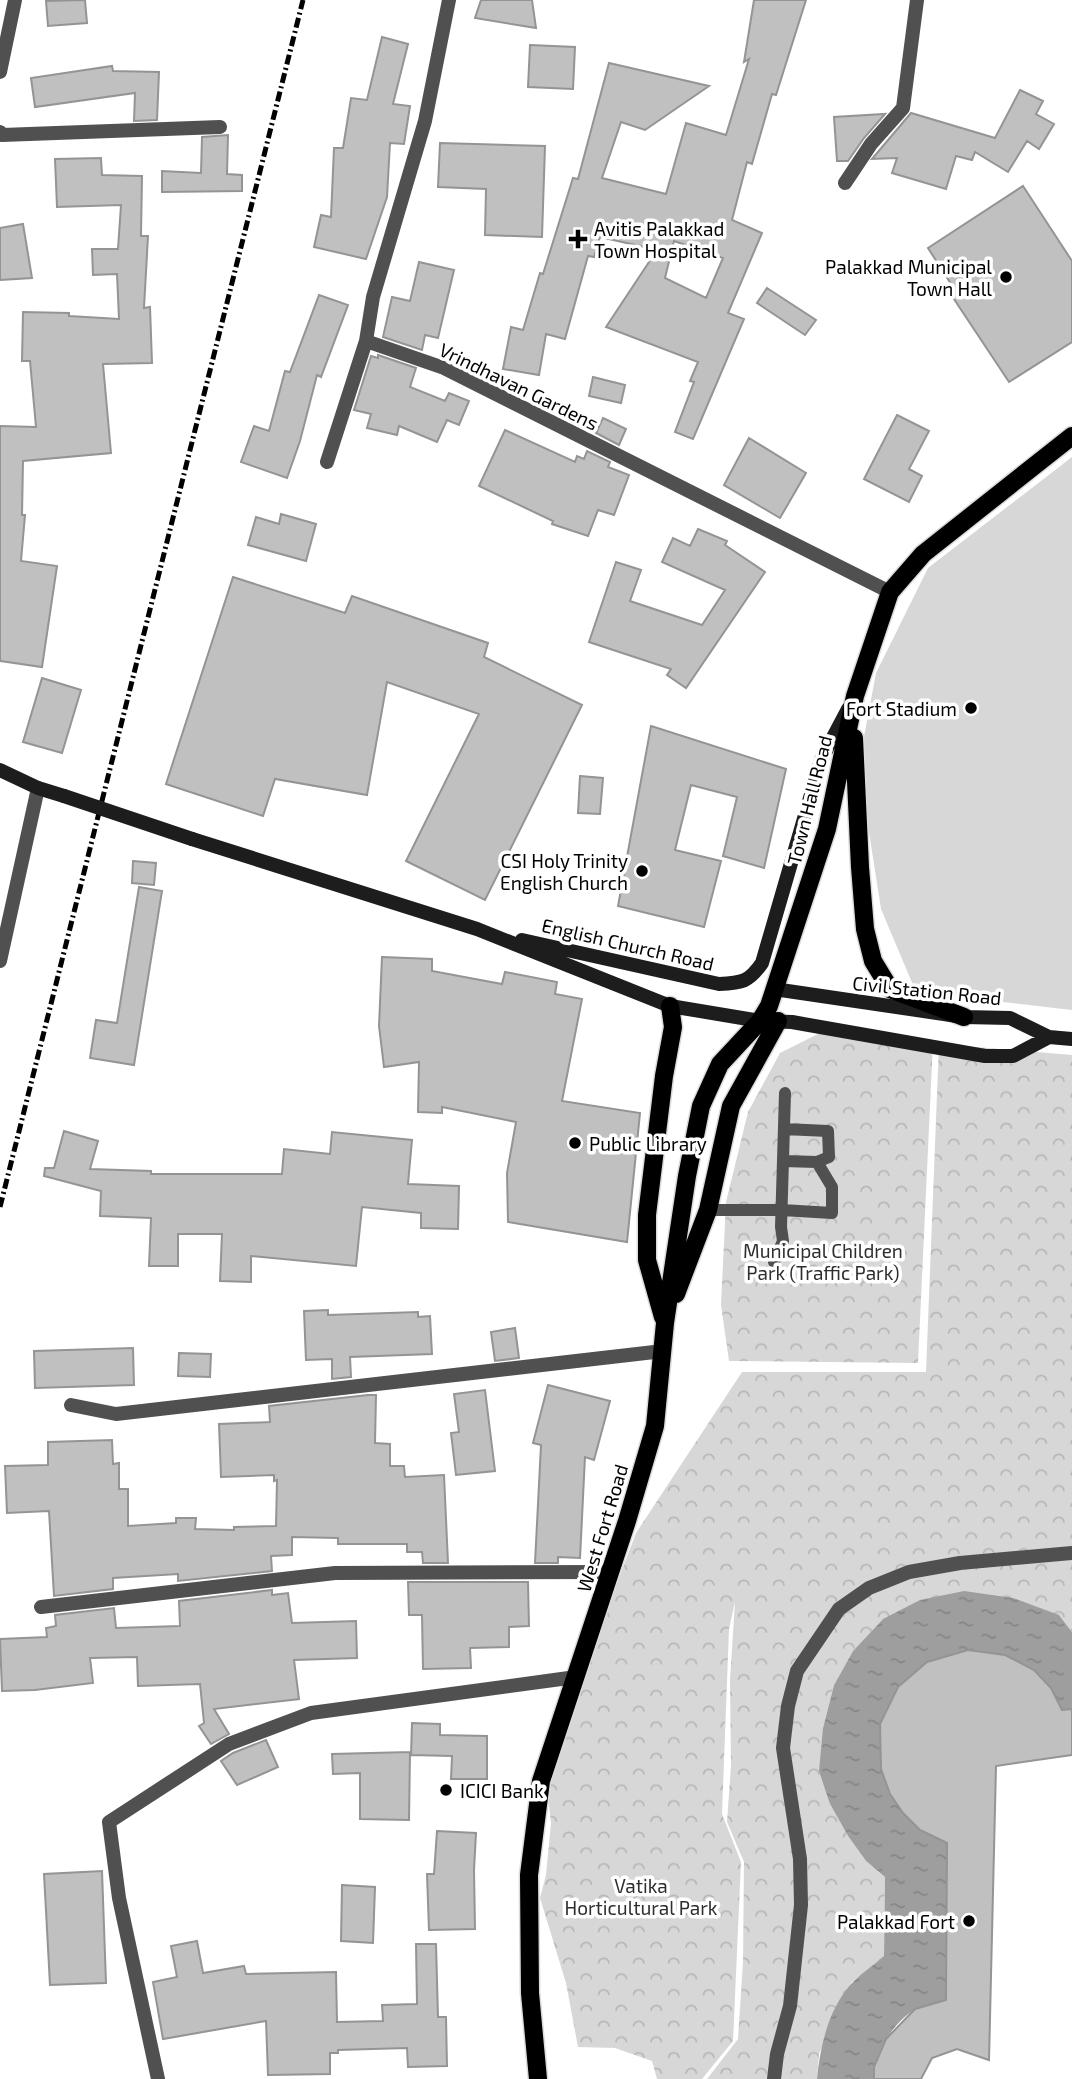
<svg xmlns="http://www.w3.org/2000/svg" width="1072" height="2079" viewBox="0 0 1072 2079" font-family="'Exo 2',sans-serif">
<defs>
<pattern id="park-crowns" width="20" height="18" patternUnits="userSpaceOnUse" patternTransform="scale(1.75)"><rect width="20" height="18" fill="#d7d7d7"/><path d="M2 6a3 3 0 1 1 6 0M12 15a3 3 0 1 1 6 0" fill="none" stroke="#b7b7b7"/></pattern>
<pattern id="water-ripples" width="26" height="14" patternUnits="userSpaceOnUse" patternTransform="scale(1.75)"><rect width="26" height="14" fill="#9e9e9e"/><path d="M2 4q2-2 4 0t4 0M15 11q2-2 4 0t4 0" fill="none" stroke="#868686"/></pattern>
</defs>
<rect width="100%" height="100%" fill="#fff"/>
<!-- grass -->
<path fill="#d7d7d7" d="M 1072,457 L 1072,1010 L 916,992 L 881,909 L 861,781 L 863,742 L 876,673 L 928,568 Z"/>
<!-- park -->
<path fill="url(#park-crowns)" d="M 822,1032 L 933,1042 L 918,1363 L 729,1361 L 721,1305 L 726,1202 L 748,1112 L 780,1053 Z
M 939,1044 L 1072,1055 L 1072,1632 L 1059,1615 L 883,1619 L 853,1651 L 834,1685 L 823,1728 L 830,1804 L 848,1836 L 866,1861 L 885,1877 L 884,1957 L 852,1982 L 819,2054 L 817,2079 L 707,2079 L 738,2039 L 743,1962 L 744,1862 L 727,1822 L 731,1765 L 730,1680 L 735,1602 L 729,1629 L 722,1814 L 741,1862 L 733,2041 L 702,2079 L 657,2079 L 652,2061 L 615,2048 L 578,2047 L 566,1983 L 540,1898 L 546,1875 L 551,1823 L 546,1779 L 592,1649 L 636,1533 L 742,1372 L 926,1372 Z"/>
<!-- water -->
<path fill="url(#water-ripples)" d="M 964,1591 L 1013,1598 L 1059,1615 L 1072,1632 L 1072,1709 L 1062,1710 L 1051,1688 L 1034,1670 L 1005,1655 L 968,1650 L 927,1662 L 880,1724 L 881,1769 L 890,1794 L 903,1813 L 920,1830 L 947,1843 L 946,2000 C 936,2003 923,2005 914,2010 C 892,2024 874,2053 874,2079 L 817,2079 C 820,2046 829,2006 854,1981 C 863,1972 874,1965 884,1956 L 885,1877 L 866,1861 L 848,1836 L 830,1804 L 819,1771 L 823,1728 L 834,1685 L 853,1651 L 883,1619 L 920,1600 Z"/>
<!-- building -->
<path fill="#c0c0c0" stroke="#949494" stroke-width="2" fill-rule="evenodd" d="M 85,0 L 87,23 L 48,26 L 46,1 Z
M 481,0 L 532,0 L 536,28 L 475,18 Z
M 754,0 L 806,0 L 776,95 L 772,94 L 752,164 L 747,162 L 732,220 L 762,233 L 728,313 L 744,319 L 693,439 L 675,432 L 694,382 L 690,381 L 698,362 L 606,327 L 657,250 L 600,237 L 594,257 L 588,256 L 565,339 L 546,334 L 539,375 L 503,369 L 511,327 L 523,330 L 540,273 L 543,274 L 573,178 L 578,179 L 609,63 L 709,86 L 645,130 L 621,122 L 602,178 L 666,194 L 686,123 L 726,135 L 749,59 L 744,62 ZM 674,241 L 723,258 L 706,298 L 665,278 Z
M 382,37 L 408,44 L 393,104 L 410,106 L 404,144 L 390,143 L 387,197 L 366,259 L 314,247 L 321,215 L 331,217 L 334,148 L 343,148 L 351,98 L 367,100 Z
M 530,45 L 575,47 L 573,89 L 528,87 Z
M 112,66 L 113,71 L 159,72 L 157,120 L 134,121 L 135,93 L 35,107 L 31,78 Z
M 1020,90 L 1043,101 L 1036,114 L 1054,124 L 1039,149 L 1027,141 L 1008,172 L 975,152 L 972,160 L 956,156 L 946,189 L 892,173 L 897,158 L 872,159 L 911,113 L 995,138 Z
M 885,114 L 864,138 L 848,161 L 837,161 L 834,117 Z
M 228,135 L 227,174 L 242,175 L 242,191 L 162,192 L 162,171 L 201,173 L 202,137 Z
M 440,143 L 545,146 L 542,237 L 485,235 L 486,189 L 438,187 Z
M 101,158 L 102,175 L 142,176 L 141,236 L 148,236 L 144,308 L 150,307 L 152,363 L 103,364 L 111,453 L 23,461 L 22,515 L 25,515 L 21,561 L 57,566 L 42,667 L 0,661 L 0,426 L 36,427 L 30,361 L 22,361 L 23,312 L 69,313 L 69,316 L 119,319 L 117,274 L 93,275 L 92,249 L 118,249 L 121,205 L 57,207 L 55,159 Z
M 1023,186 L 1072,261 L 1072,342 L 1009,382 L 946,287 L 951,284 L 928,248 Z
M 23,224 L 32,278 L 0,280 L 0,228 Z
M 419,262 L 454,270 L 438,338 L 425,335 L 422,350 L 383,337 L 392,297 L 410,301 Z
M 767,288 L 816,320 L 805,335 L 757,303 Z
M 319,295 L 348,305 L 321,377 L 317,375 L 300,441 L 287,478 L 241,462 L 254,426 L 269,431 L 285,371 L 290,372 Z
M 378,355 L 416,368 L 410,387 L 445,401 L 449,393 L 469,401 L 459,425 L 447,420 L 437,442 L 399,426 L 397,435 L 367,428 L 371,414 L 354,410 L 371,356 L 378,358 Z
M 593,377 L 625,385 L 621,403 L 589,396 Z
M 897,415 L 929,431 L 909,469 L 922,476 L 909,502 L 864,479 Z
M 603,418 L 626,429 L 619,445 L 596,433 Z
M 505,430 L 575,462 L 577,456 L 584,459 L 587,451 L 610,462 L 608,467 L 629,475 L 614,515 L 598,510 L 588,536 L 552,524 L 553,521 L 479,486 Z
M 749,438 L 806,473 L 780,518 L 724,485 Z
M 281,514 L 316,524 L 306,561 L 248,545 L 256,517 L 279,524 Z
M 698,529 L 727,541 L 725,545 L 765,572 L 686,688 L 667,675 L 671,669 L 589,642 L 616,562 L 641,570 L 630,601 L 702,625 L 725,590 L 662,562 L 673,538 L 690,546 Z
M 233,577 L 345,613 L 352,596 L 488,643 L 484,657 L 582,705 L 485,900 L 406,861 L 479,714 L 387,682 L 367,795 L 275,779 L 263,816 L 166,784 Z
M 42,678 L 81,690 L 62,753 L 23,742 Z
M 651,726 L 786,769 L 764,868 L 723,856 L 737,797 L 691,785 L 675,850 L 721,861 L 704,927 L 618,906 Z
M 580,776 L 603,778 L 600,814 L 578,813 Z
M 133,861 L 156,863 L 154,885 L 132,883 Z
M 139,887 L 162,891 L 134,1065 L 90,1058 L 96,1020 L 117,1023 Z
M 382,957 L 432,959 L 432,971 L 502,984 L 505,972 L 557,982 L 555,994 L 582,999 L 562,1101 L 640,1113 L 627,1242 L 508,1222 L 507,1173 L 516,1122 L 442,1107 L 442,1113 L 418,1112 L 419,1062 L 384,1067 L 379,1026 Z
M 64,1131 L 98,1141 L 90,1169 L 151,1171 L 151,1174 L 282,1174 L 284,1149 L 330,1154 L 332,1132 L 412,1140 L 408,1184 L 459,1186 L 458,1229 L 421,1228 L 421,1213 L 362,1207 L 356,1266 L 251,1256 L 251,1282 L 220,1281 L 222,1234 L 178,1234 L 178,1266 L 149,1266 L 151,1218 L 100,1216 L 101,1191 L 44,1176 L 45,1168 L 54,1168 Z
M 328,1310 L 328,1315 L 418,1312 L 418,1317 L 430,1316 L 432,1354 L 350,1357 L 351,1377 L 332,1379 L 332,1359 L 306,1360 L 304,1311 Z
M 515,1328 L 519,1358 L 495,1361 L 491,1332 Z
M 133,1348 L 134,1385 L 35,1388 L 34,1351 Z
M 179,1353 L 211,1354 L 210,1377 L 178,1376 Z
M 548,1385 L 610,1401 L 594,1460 L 585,1457 L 580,1558 L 558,1557 L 558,1563 L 535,1563 L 541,1445 L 533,1443 Z
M 485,1390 L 495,1471 L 456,1475 L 451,1433 L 459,1432 L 454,1394 Z
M 368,1395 L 376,1395 L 375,1443 L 390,1444 L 390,1466 L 404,1466 L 405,1477 L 444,1475 L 448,1563 L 423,1563 L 422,1552 L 407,1552 L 407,1544 L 338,1544 L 338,1538 L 292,1537 L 292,1555 L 271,1556 L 272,1571 L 178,1581 L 178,1574 L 113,1578 L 113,1589 L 54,1596 L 49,1511 L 7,1513 L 5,1466 L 48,1465 L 48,1442 L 112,1440 L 113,1464 L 119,1463 L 119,1489 L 128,1489 L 128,1526 L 176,1523 L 176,1518 L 196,1518 L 195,1529 L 234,1530 L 234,1527 L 276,1526 L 277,1480 L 274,1481 L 274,1475 L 221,1477 L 219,1424 L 270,1422 L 269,1406 Z
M 408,1582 L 528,1582 L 529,1626 L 509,1627 L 509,1647 L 470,1648 L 471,1668 L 423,1669 L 422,1615 L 409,1615 Z
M 272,1590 L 272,1595 L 288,1593 L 292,1623 L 356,1621 L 357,1658 L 294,1660 L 299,1699 L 214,1709 L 229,1734 L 211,1744 L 199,1726 L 204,1723 L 200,1684 L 138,1686 L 137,1657 L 90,1658 L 93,1683 L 35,1690 L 2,1691 L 0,1639 L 47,1637 L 46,1628 L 56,1626 L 55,1615 L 114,1608 L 116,1628 L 180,1626 L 179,1601 Z
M 968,1650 L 1005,1655 L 1034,1670 L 1051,1688 L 1062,1710 L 1072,1709 L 1072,1755 L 996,1766 L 989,2060 L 957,2049 L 932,2058 L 921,2079 L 874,2079 L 874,2067 L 886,2039 L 915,2009 L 946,2000 L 947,1843 L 920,1830 L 903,1813 L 890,1794 L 881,1769 L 880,1724 L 898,1687 L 927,1662 Z
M 412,1723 L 440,1724 L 440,1735 L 487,1736 L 487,1779 L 451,1779 L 452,1756 L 411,1755 Z
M 266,1740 L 278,1767 L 237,1785 L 221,1761 L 233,1753 Z
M 410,1752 L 409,1820 L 360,1819 L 360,1773 L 333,1774 L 332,1754 Z
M 437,1831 L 476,1833 L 474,1870 L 475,1929 L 429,1930 L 427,1874 L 434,1874 Z
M 102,1871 L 106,1983 L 50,1985 L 44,1874 Z
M 342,1885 L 375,1887 L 373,1943 L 341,1941 Z
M 197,1941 L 203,1973 L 244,1966 L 246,1974 L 336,1972 L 337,2022 L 383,2021 L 382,2005 L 417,2004 L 416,1944 L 436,1944 L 438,2017 L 446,2017 L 447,2066 L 408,2067 L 407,2048 L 338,2050 L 338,2053 L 330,2053 L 330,2074 L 268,2075 L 266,2021 L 163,2039 L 153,1982 L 177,1977 L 171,1946 Z"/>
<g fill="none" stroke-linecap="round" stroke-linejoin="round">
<defs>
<path id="primary" d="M 854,738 L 860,867 L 865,929 L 873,961 L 890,989 L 964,1017
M 676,1294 L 708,1210 L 731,1106 L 778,1021
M 663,1317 L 647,1260 L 647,1215 L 664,1076 L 673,1027 L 670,1006
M 538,2079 L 530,1993 L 529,1875 L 541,1781 L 627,1521 L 655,1426 L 665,1323 L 687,1176 L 701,1106 L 720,1064 L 760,1021 L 769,1006 L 827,829 L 855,696 L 890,592 L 923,554 L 1072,436"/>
</defs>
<!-- primary casing -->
<use href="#primary" stroke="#dbdbdb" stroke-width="21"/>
<!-- service -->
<path stroke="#505050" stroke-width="12" d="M 783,1161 L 817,1162 L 829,1157 L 828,1131 L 784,1129
M 708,1210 L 782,1210 L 832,1213 L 832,1187 L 817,1162
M 774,1262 L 783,1241 L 781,1227 L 785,1093"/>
<!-- pedestrian -->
<path stroke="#505050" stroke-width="14" d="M 774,2079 L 777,2054 L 790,2006 L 801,1905 L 800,1859 L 783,1748 L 788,1706 L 797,1671 L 839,1609 L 869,1588 L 909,1572 L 960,1563 L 1072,1553"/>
<!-- minor -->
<path stroke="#505050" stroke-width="14" d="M 449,0 L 425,121 L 373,297 L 366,341 L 444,368 L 890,592
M 0,72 L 15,0
M 0,132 L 2,135 L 220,127
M 845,183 L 871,144 L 903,108 L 917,0
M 327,462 L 366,341
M 71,1405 L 116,1414 L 663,1351
M 41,1607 L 335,1573 L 610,1572
M 158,2079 L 119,1898 L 109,1822 L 229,1744 L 311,1713 L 576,1677"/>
<!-- tertiary -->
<path stroke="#505050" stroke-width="14" d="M 0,961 L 38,788"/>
<!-- secondary -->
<path stroke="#1d1d1d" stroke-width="14" d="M 0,770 L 38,788 L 64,796
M 192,839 L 477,929 L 670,1006 L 760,1021 L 792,1022 L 985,1056 L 1013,1056 L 1049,1037
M 522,940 L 719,984 C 742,983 749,982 762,963 L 821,760 L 848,709
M 774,989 L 964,1017 L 1010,1018 L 1049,1037 L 1072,1039"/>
<!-- primary -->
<use href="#primary" stroke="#000" stroke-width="18"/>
<!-- rail -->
<path stroke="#000" stroke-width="5" stroke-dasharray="10 3.5 2 3.5" stroke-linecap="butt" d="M 0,1207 L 303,0"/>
<!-- secondary-bridge -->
<path stroke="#1d1d1d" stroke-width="14" d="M 64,796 L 192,839"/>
</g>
<!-- markers -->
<g fill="#000" stroke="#fff" stroke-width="2.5">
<path d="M574.5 228.5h7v7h7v7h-7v7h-7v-7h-7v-7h7z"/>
<circle cx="1006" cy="277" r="7"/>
<circle cx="971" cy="708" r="7"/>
<circle cx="642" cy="871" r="7"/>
<circle cx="575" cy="1143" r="7"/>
<circle cx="446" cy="1790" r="7"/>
<circle cx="969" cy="1921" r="7"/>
</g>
<g text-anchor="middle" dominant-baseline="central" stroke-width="7" stroke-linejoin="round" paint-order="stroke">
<!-- poi labels -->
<g font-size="19" fill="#000" stroke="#fff" text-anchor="end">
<text x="594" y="228" text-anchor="start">Avitis Palakkad<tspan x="594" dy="22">Town Hospital</tspan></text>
<text x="992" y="266">Palakkad Municipal<tspan x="992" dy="22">Town Hall</tspan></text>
<text x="957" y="708">Fort Stadium</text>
<text x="628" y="860">CSI Holy Trinity<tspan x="628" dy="22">English Church</tspan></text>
<text x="589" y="1143" text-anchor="start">Public Library</text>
<text x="460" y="1790" text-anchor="start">ICICI Bank</text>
<text x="955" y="1921">Palakkad Fort</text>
</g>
<!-- street labels -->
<g font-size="19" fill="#000" stroke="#fff">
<text transform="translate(519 386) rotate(26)">Vrindhavan Gardens</text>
<text transform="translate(809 800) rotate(-76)">Town Hall Road</text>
<text transform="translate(628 944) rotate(13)">English Church Road</text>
<text transform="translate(927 990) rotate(6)">Civil Station Road</text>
<text transform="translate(602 1528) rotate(-73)">West Fort Road</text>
</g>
<!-- park labels -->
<g font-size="19" fill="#2e2e2e" stroke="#fff">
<text x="823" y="1250">Municipal Children<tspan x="823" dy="22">Park (Traffic Park)</tspan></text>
<text x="641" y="1885">Vatika<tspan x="641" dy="22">Horticultural Park</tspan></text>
</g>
</g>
</svg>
